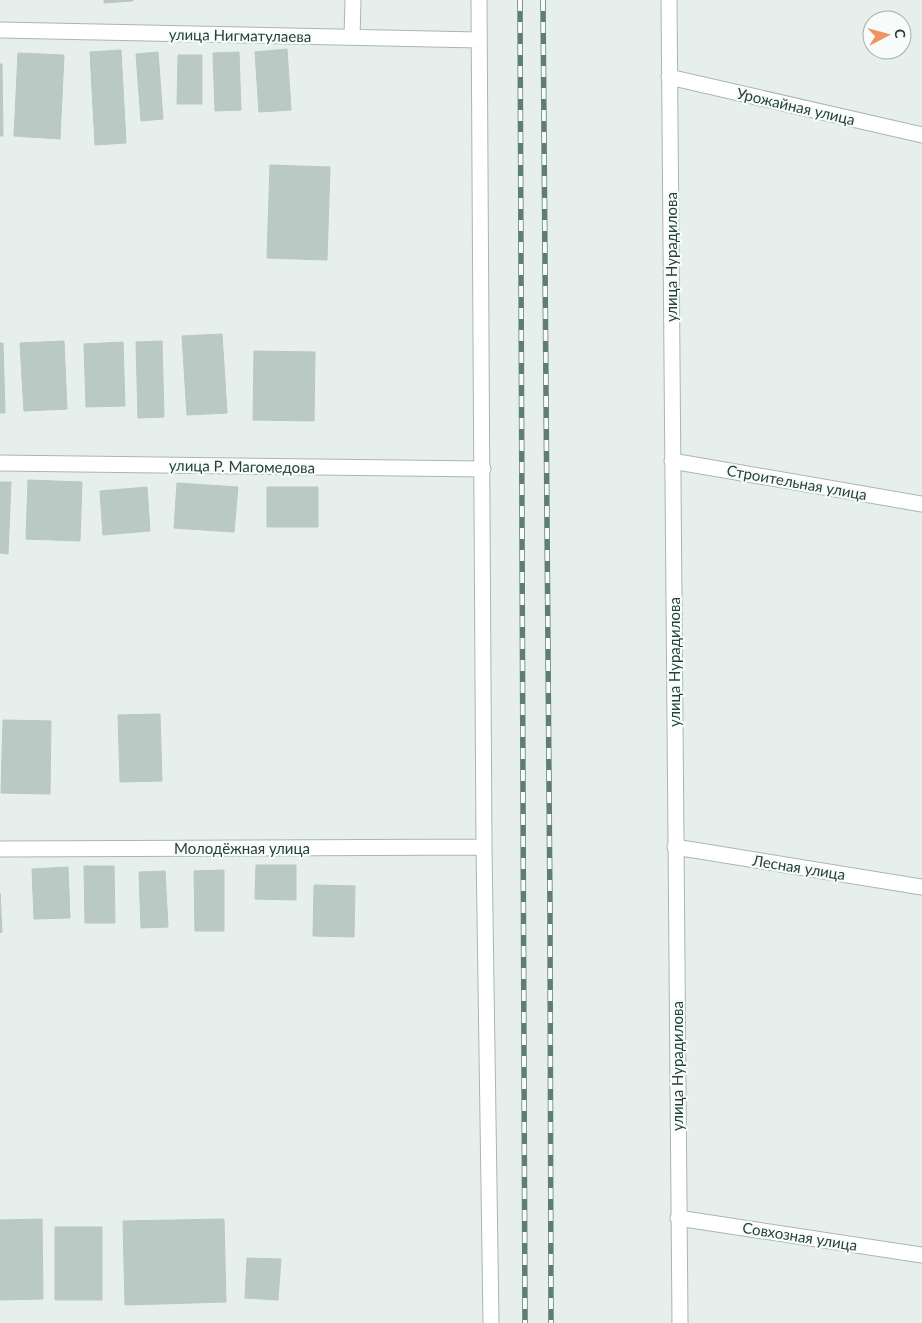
<svg xmlns="http://www.w3.org/2000/svg" width="922" height="1323" viewBox="0 0 922 1323" font-family="Lato,sans-serif">
<rect width="100%" height="100%" fill="#e6efeb"/>
<!-- building -->
<path fill="#bbc9c5" stroke="#b8c8c3" d="M 104,0 L 133,0 L 133,1 L 104,3 Z
M 287,49 L 291,110 L 259,112 L 255,52 Z
M 121,50 L 126,143 L 95,145 L 90,52 Z
M 158,52 L 163,119 L 141,121 L 136,54 Z
M 239,52 L 241,110 L 215,111 L 213,53 Z
M 18,53 L 64,55 L 60,139 L 14,136 Z
M 178,55 L 202,55 L 202,104 L 177,104 Z
M 0,64 L 2,64 L 3,136 L 0,136 Z
M 270,165 L 330,167 L 327,260 L 267,258 Z
M 222,334 L 227,413 L 187,415 L 182,336 Z
M 64,341 L 67,409 L 24,411 L 20,343 Z
M 162,341 L 164,417 L 138,418 L 136,342 Z
M 123,342 L 125,406 L 86,407 L 84,344 Z
M 0,343 L 3,343 L 5,413 L 0,413 Z
M 254,351 L 315,352 L 314,421 L 253,420 Z
M 28,480 L 82,482 L 80,541 L 26,539 Z
M 0,482 L 11,482 L 8,554 L 0,553 Z
M 177,483 L 238,487 L 234,532 L 174,528 Z
M 147,487 L 150,531 L 103,535 L 100,491 Z
M 267,487 L 318,487 L 318,527 L 267,527 Z
M 160,714 L 162,781 L 120,782 L 118,715 Z
M 3,720 L 51,721 L 50,794 L 1,793 Z
M 256,865 L 296,865 L 296,900 L 255,899 Z
M 84,866 L 114,866 L 115,923 L 85,923 Z
M 68,867 L 70,918 L 34,919 L 32,869 Z
M 224,870 L 224,931 L 195,931 L 194,871 Z
M 165,871 L 168,927 L 141,928 L 139,872 Z
M 314,885 L 355,886 L 354,937 L 313,936 Z
M 0,893 L 2,932 L 0,933 Z
M 42,1219 L 43,1299 L 0,1300 L 0,1220 Z
M 224,1219 L 226,1302 L 125,1305 L 123,1221 Z
M 55,1227 L 102,1227 L 102,1300 L 55,1300 Z
M 247,1258 L 281,1259 L 278,1300 L 245,1298 Z"/>
<g fill="none" stroke-linecap="round" stroke-linejoin="round">
<defs>
<path id="minor" d="M 479,0 L 484,847 L 491,1323
M 669,0 L 680,1323
M 0,30 L 479,40
M 352,37 L 353,0
M 669,77 L 922,135
M 672,461 L 922,504
M 0,463 L 483,469
M 675,847 L 922,887
M 0,849 L 484,847
M 678,1218 L 922,1255"/>
</defs>
<!-- minor casing -->
<use href="#minor" stroke="#a8b7b3" stroke-width="17"/>
<!-- minor -->
<use href="#minor" stroke="#fff" stroke-width="15"/>
<defs>
<path id="rail" d="M 520,0 L 525,1323
M 543,0 L 550,913 L 551,1323"/>
</defs>
<!-- rail casing -->
<use href="#rail" stroke="#5f7c77" stroke-width="5.5"/>
<!-- rail -->
<use href="#rail" stroke="#f7fbf9" stroke-width="4" stroke-dasharray="11" stroke-linecap="butt"/>
</g>
<g text-anchor="middle" dominant-baseline="central" stroke-width="4.5" stroke-linejoin="round" paint-order="stroke">
<!-- street labels -->
<g font-size="15" fill="#24413c" stroke="#f7fbf9">
<text transform="translate(240 35) rotate(1)">улица Нигматулаева</text>
<text transform="translate(796 106) rotate(13)">Урожайная улица</text>
<text transform="translate(671 257) rotate(-90)">улица Нурадилова</text>
<text transform="translate(242 466) rotate(1)">улица Р. Магомедова</text>
<text transform="translate(797 482) rotate(10)">Строительная улица</text>
<text transform="translate(674 662) rotate(-90)">улица Нурадилова</text>
<text x="242" y="848">Молодёжная улица</text>
<text transform="translate(799 867) rotate(9)">Лесная улица</text>
<text transform="translate(677 1066) rotate(-90)">улица Нурадилова</text>
<text transform="translate(800 1236) rotate(9)">Совхозная улица</text>
</g>
</g>
<!-- north arrow -->
<g transform="translate(887 35) rotate(84)"><circle r="24" fill="#f7fbf9" stroke="#a3b1ad"/>
<path d="M0-4L9 19L0 12L-9 19Z" fill="#f19361"/>
<text y="-8" font-size="14" font-weight="bold" text-anchor="middle" fill="#24413c">С</text>
</g>
</svg>
